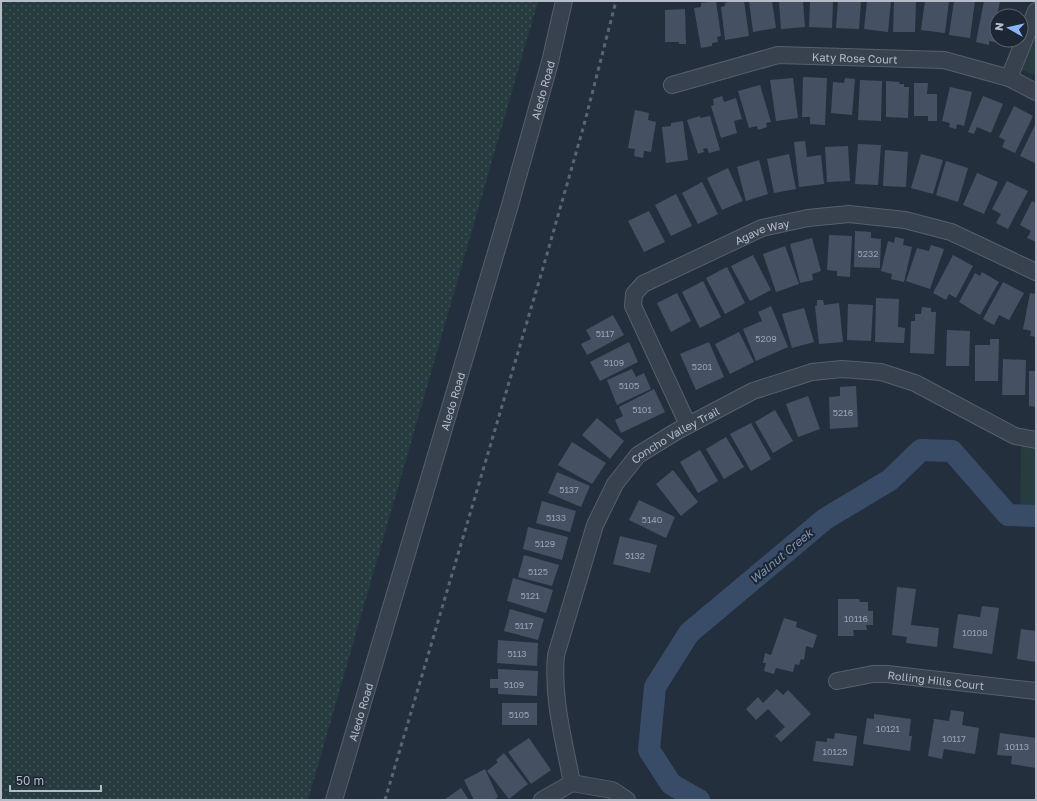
<svg xmlns="http://www.w3.org/2000/svg" width="1037" height="801" viewBox="0 0 1037 801" font-family="'Golos Text',sans-serif">
<defs>
<pattern id="grass-dots" width="8" height="8" patternUnits="userSpaceOnUse"><rect width="8" height="8" fill="#263c3f"/><path d="M2 2h.1M6 6h.1" fill="none" stroke="#435659" stroke-width="1.8" stroke-linecap="round"/></pattern>
</defs>
<rect width="100%" height="100%" fill="#242f3e"/>
<!-- grass -->
<path fill="url(#grass-dots)" d="M 1,1 L 538,1 L 308,800 L 1,800 Z"/>
<!-- park -->
<path fill="#263c3f" d="M 1036,30 L 1036,76 L 1020,69 Z
M 1021,444 L 1036,445 L 1036,511 L 1020,510 Z"/>
<g fill="none" stroke-linecap="round" stroke-linejoin="round">
<!-- river -->
<path stroke="#394c67" stroke-width="22" d="M 699,800 L 671,784 L 649,750 L 655,687 L 689,633 L 825,519 L 890,480 L 921,450 L 952,451 L 1008,515 L 1036,516"/>
</g>
<!-- building -->
<path fill="#455162" d="M 716,1 L 721,36 L 717,37 L 718,42 L 712,43 L 712,46 L 701,48 L 694,8 L 701,7 L 701,3 Z
M 732,1 L 744,1 L 749,36 L 725,40 L 721,7 L 725,6 L 725,3 Z
M 749,1 L 772,1 L 776,28 L 753,32 Z
M 779,1 L 803,1 L 805,27 L 781,29 Z
M 810,1 L 833,1 L 832,28 L 809,27 Z
M 838,1 L 861,1 L 859,29 L 836,28 Z
M 867,1 L 891,1 L 888,32 L 864,29 Z
M 894,1 L 916,1 L 915,32 L 893,32 Z
M 925,1 L 949,1 L 945,33 L 921,30 Z
M 954,1 L 975,1 L 970,38 L 949,35 Z
M 984,1 L 1000,1 L 997,16 L 997,40 L 1000,40 L 999,43 L 989,41 L 989,45 L 976,42 Z
M 685,9 L 686,44 L 679,44 L 679,42 L 665,42 L 665,10 Z
M 803,77 L 827,78 L 825,125 L 810,124 L 810,117 L 802,117 Z
M 793,78 L 798,118 L 776,121 L 770,80 Z
M 845,78 L 855,79 L 852,115 L 831,113 L 833,82 L 844,83 Z
M 860,80 L 882,81 L 881,121 L 858,120 Z
M 886,81 L 900,82 L 899,84 L 904,84 L 904,87 L 909,87 L 908,118 L 886,117 Z
M 914,83 L 928,83 L 927,94 L 937,94 L 937,121 L 928,121 L 928,116 L 914,116 Z
M 760,85 L 771,122 L 766,123 L 767,127 L 758,130 L 757,126 L 749,128 L 738,91 Z
M 950,87 L 972,92 L 964,126 L 957,124 L 956,129 L 949,127 L 950,123 L 942,121 Z
M 722,96 L 724,102 L 736,98 L 742,119 L 734,121 L 737,133 L 721,138 L 711,106 L 714,105 L 713,99 Z
M 983,96 L 1003,104 L 991,133 L 977,127 L 974,134 L 968,132 Z
M 1014,106 L 1033,116 L 1015,153 L 1002,147 L 1005,140 L 999,137 Z
M 635,110 L 649,113 L 648,120 L 656,122 L 651,152 L 644,151 L 643,158 L 634,156 L 635,149 L 628,148 Z
M 700,116 L 700,118 L 710,116 L 720,150 L 709,153 L 707,148 L 703,149 L 704,152 L 698,154 L 687,120 Z
M 683,121 L 688,160 L 666,163 L 662,127 L 671,126 L 671,123 Z
M 1036,123 L 1036,160 L 1035,163 L 1020,156 Z
M 805,141 L 807,157 L 821,155 L 824,184 L 799,187 L 794,142 Z
M 858,144 L 881,145 L 878,185 L 855,184 Z
M 848,146 L 850,181 L 827,182 L 825,147 Z
M 885,150 L 908,152 L 906,187 L 883,186 Z
M 789,154 L 796,189 L 774,193 L 767,159 Z
M 921,154 L 943,160 L 933,194 L 911,188 Z
M 759,160 L 768,194 L 746,201 L 737,167 Z
M 946,161 L 968,168 L 958,202 L 936,195 Z
M 728,168 L 743,201 L 722,210 L 707,178 Z
M 977,173 L 998,182 L 984,214 L 963,205 Z
M 1007,181 L 1028,191 L 1008,229 L 996,223 L 1001,214 L 992,209 Z
M 702,182 L 718,214 L 698,224 L 682,193 Z
M 676,194 L 692,226 L 671,236 L 655,205 Z
M 1032,201 L 1036,203 L 1036,242 L 1027,238 L 1031,231 L 1020,225 Z
M 649,211 L 665,242 L 644,252 L 628,221 Z
M 855,231 L 871,232 L 871,238 L 881,239 L 880,268 L 854,267 Z
M 829,235 L 852,236 L 850,277 L 837,276 L 837,271 L 827,270 Z
M 895,237 L 904,239 L 903,245 L 912,247 L 904,282 L 891,279 L 892,274 L 881,271 L 888,241 L 894,243 Z
M 812,238 L 821,271 L 812,274 L 813,280 L 800,283 L 790,244 Z
M 931,245 L 944,249 L 930,289 L 906,281 L 917,248 L 929,251 Z
M 785,246 L 799,284 L 776,292 L 763,254 Z
M 753,255 L 771,290 L 750,301 L 731,266 Z
M 953,255 L 973,266 L 956,298 L 949,294 L 946,300 L 933,293 Z
M 727,267 L 745,303 L 725,314 L 706,278 Z
M 982,272 L 999,282 L 980,315 L 959,302 L 975,273 L 980,276 Z
M 703,281 L 721,317 L 700,328 L 682,292 Z
M 1003,282 L 1024,293 L 1009,320 L 999,315 L 994,325 L 983,319 Z
M 677,293 L 691,321 L 671,332 L 657,303 Z
M 1030,293 L 1036,294 L 1036,337 L 1030,336 L 1031,331 L 1023,329 Z
M 876,298 L 899,299 L 898,327 L 905,328 L 904,343 L 875,342 Z
M 817,300 L 823,300 L 824,305 L 839,303 L 843,342 L 819,344 L 815,306 L 817,305 Z
M 848,304 L 873,305 L 871,341 L 847,340 Z
M 771,306 L 788,347 L 756,361 L 743,329 L 762,321 L 758,312 Z
M 922,307 L 931,308 L 931,312 L 936,312 L 934,354 L 910,353 L 911,321 L 915,321 L 915,314 L 921,314 Z
M 804,308 L 814,342 L 792,348 L 782,314 Z
M 613,315 L 624,335 L 587,355 L 581,344 L 591,339 L 586,330 Z
M 947,330 L 970,331 L 969,366 L 946,366 Z
M 739,332 L 754,362 L 730,374 L 715,344 Z
M 990,339 L 999,339 L 998,381 L 975,381 L 975,345 L 990,345 Z
M 629,342 L 638,362 L 600,381 L 590,362 Z
M 709,342 L 724,377 L 696,390 L 680,354 Z
M 1003,359 L 1026,360 L 1025,395 L 1002,395 Z
M 632,369 L 636,377 L 644,373 L 651,389 L 617,405 L 607,380 Z
M 1029,371 L 1036,371 L 1036,407 L 1029,406 Z
M 856,386 L 858,427 L 830,429 L 829,397 L 840,396 L 840,387 Z
M 654,389 L 665,412 L 621,433 L 615,420 L 623,416 L 619,407 Z
M 808,396 L 820,429 L 798,437 L 786,404 Z
M 775,410 L 793,441 L 773,453 L 755,422 Z
M 597,418 L 624,441 L 610,459 L 582,435 Z
M 751,423 L 771,459 L 751,471 L 730,434 Z
M 726,437 L 744,467 L 724,479 L 706,449 Z
M 572,442 L 606,463 L 592,484 L 558,465 Z
M 700,450 L 718,481 L 698,493 L 680,462 Z
M 673,470 L 698,502 L 681,516 L 656,484 Z
M 557,472 L 590,486 L 581,507 L 548,493 Z
M 639,500 L 675,517 L 666,538 L 629,520 Z
M 542,501 L 576,511 L 570,532 L 536,523 Z
M 528,527 L 568,537 L 562,560 L 523,549 Z
M 620,536 L 657,545 L 650,573 L 613,564 Z
M 524,555 L 559,565 L 552,586 L 518,577 Z
M 513,578 L 553,590 L 546,613 L 507,601 Z
M 897,587 L 916,589 L 911,625 L 939,628 L 937,647 L 906,643 L 907,637 L 892,635 Z
M 838,599 L 859,599 L 860,602 L 868,602 L 868,611 L 873,611 L 873,625 L 866,625 L 867,630 L 853,630 L 854,636 L 838,636 Z
M 982,606 L 999,608 L 992,654 L 953,648 L 958,614 L 980,617 Z
M 510,609 L 544,619 L 538,640 L 504,631 Z
M 784,618 L 797,622 L 796,627 L 817,635 L 813,648 L 806,646 L 804,660 L 801,659 L 799,665 L 795,664 L 793,672 L 776,668 L 774,674 L 764,671 L 766,663 L 763,663 L 765,653 L 771,655 Z
M 1021,629 L 1036,631 L 1036,662 L 1017,659 Z
M 498,640 L 538,643 L 537,666 L 497,663 Z
M 498,669 L 538,671 L 537,696 L 498,694 L 498,688 L 490,688 L 490,679 L 498,679 Z
M 777,689 L 783,695 L 788,690 L 811,714 L 781,742 L 775,736 L 785,727 L 768,709 L 756,720 L 746,709 L 758,697 L 763,703 Z
M 502,703 L 537,703 L 537,725 L 502,725 Z
M 951,710 L 964,712 L 962,725 L 979,728 L 975,754 L 944,749 L 942,759 L 928,756 L 934,719 L 949,721 Z
M 874,714 L 911,719 L 909,736 L 912,736 L 910,751 L 863,744 L 867,718 L 874,719 Z
M 835,733 L 857,736 L 853,766 L 813,761 L 816,741 L 827,742 L 827,738 L 834,739 Z
M 1000,733 L 1036,738 L 1036,768 L 1011,764 L 1012,756 L 997,755 Z
M 529,738 L 551,770 L 531,784 L 508,752 Z
M 504,753 L 528,784 L 509,799 L 487,771 L 498,762 L 496,760 Z
M 485,769 L 498,797 L 493,800 L 474,800 L 464,780 Z
M 461,788 L 469,800 L 444,800 Z"/>
<g fill="none" stroke-linecap="round" stroke-linejoin="round">
<defs>
<g id="minor">
<path d="M 1009,78 L 1036,11"/>
<path id="s1" d="M 672,85 L 778,55 L 944,60 L 1009,78 L 1036,92"/>
<path id="s2" d="M 688,425 L 633,306 L 634,294 L 643,284 L 762,228 L 808,218 L 849,214 L 905,220 L 951,232 L 1036,272"/>
<path id="s3" d="M 837,681 L 873,674 L 887,674 L 1036,691"/>
<path id="s4" d="M 572,783 C 564,741 552,698 556,655 L 595,525 L 615,484 L 638,455 L 677,431 L 753,391 L 812,372 L 842,369 L 881,372 L 915,383 L 1015,436 L 1036,440"/>
<path id="s5" d="M 334,800 L 510,205 L 550,62 L 564,1"/>
<path d="M 542,800 L 572,783 L 612,790 L 627,800"/>
</g>
</defs>
<!-- minor casing -->
<use href="#minor" stroke="#565f6c" stroke-width="18"/>
<!-- minor -->
<use href="#minor" stroke="#38414e" stroke-width="16"/>
<!-- rail -->
<path stroke="#5a6575" stroke-width="3" stroke-dasharray="4 4" stroke-linecap="butt" d="M 385,800 L 543,268 L 584,125 L 616,1"/>
</g>
<g text-anchor="middle" dominant-baseline="central" stroke-width="4" stroke-linejoin="round" paint-order="stroke">
<!-- number labels -->
<g font-size="9" fill="#98a1af">
<text x="868" y="253">5232</text>
<text x="605" y="333">5117</text>
<text x="766" y="338">5209</text>
<text x="614" y="362">5109</text>
<text x="702" y="366">5201</text>
<text x="629" y="385">5105</text>
<text x="642" y="409">5101</text>
<text x="843" y="412">5216</text>
<text x="569" y="489">5137</text>
<text x="556" y="517">5133</text>
<text x="652" y="519">5140</text>
<text x="545" y="543">5129</text>
<text x="635" y="555">5132</text>
<text x="538" y="571">5125</text>
<text x="530" y="595">5121</text>
<text x="856" y="618">10116</text>
<text x="524" y="625">5117</text>
<text x="975" y="632">10108</text>
<text x="517" y="653">5113</text>
<text x="514" y="684">5109</text>
<text x="519" y="714">5105</text>
<text x="888" y="728">10121</text>
<text x="954" y="738">10117</text>
<text x="1017" y="746">10113</text>
<text x="835" y="751">10125</text>
</g>
<!-- street labels -->
<g font-size="11" fill="#b4bcc9" stroke="#1d2633">
<text stroke="none"><textPath href="#s1" startOffset="187">Katy Rose Court</textPath></text>
<text stroke="none"><textPath href="#s5" startOffset="740">Aledo Road</textPath></text>
<text stroke="none"><textPath href="#s2" startOffset="287">Agave Way</textPath></text>
<text stroke="none"><textPath href="#s5" startOffset="416">Aledo Road</textPath></text>
<text stroke="none"><textPath href="#s4" startOffset="390">Concho Valley Trail</textPath></text>
<text stroke="none"><textPath href="#s3" startOffset="100">Rolling Hills Court</textPath></text>
<text stroke="none"><textPath href="#s5" startOffset="92">Aledo Road</textPath></text>
</g>
<!-- water labels -->
<g font-size="12" font-style="italic" fill="#7c92b1" stroke="#1d2633">
<text transform="translate(781 556) rotate(-40)">Walnut Creek</text>
</g>
</g>
<!-- border -->
<rect width="1037" height="801" fill="none" stroke="#b4bcc9" stroke-width="4"/>
<!-- north arrow -->
<g transform="translate(1009 28) rotate(278)"><circle r="19" fill="#1d2633" stroke="#59626f"/>
<path d="M0-3L7 15L0 10L-7 15Z" fill="#8ab4f8"/>
<text y="-6" font-size="11" font-weight="bold" text-anchor="middle" fill="#b4bcc9">N</text>
</g>
<!-- scale -->
<path d="M10 785v6h91v-6" fill="none" stroke="#b4bcc9" stroke-width="2"/>
<text x="16" y="785" font-size="12" fill="#b4bcc9" stroke="#1d2633" stroke-width="3" paint-order="stroke">50 m</text>
</svg>
